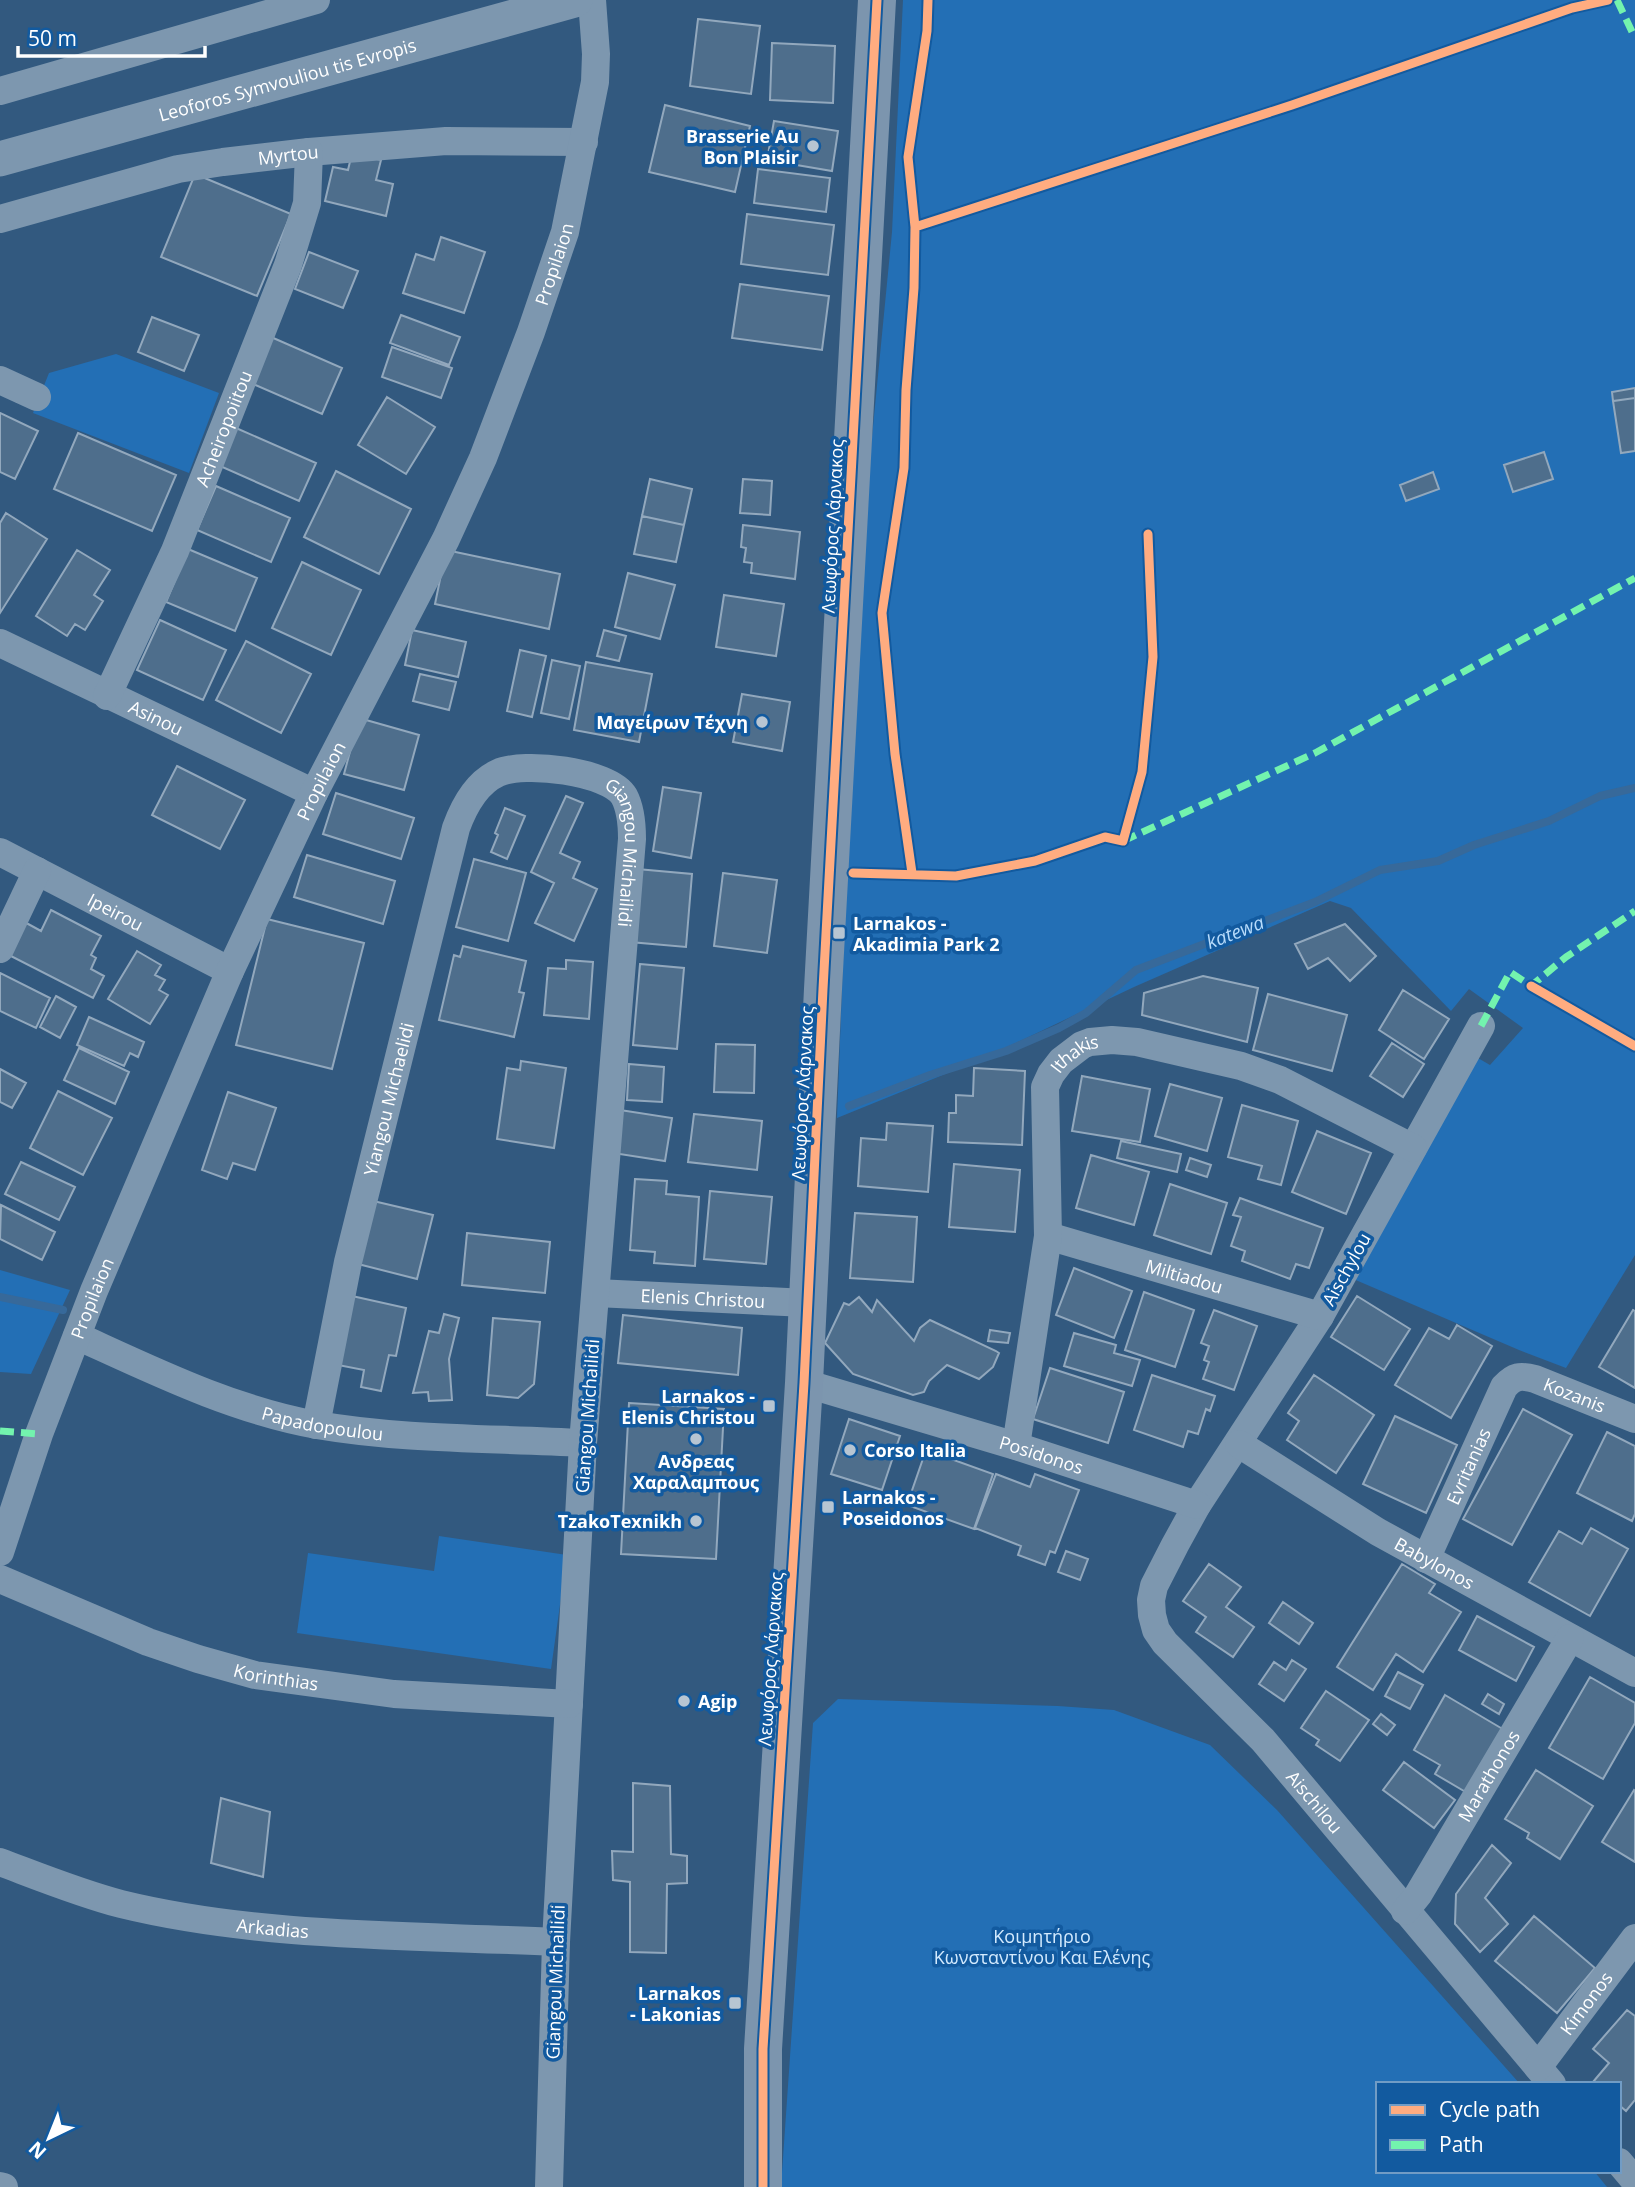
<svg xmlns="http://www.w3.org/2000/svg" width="1635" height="2187" viewBox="0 0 1635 2187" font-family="'Open Sans',sans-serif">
<rect width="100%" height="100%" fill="#32597f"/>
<!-- green -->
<path fill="#236fb5" d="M 903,0 L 1635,0 L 1635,1255 L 1566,1368 L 1519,1350 L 1344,1275 L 1471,1054 L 1490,1065 L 1523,1028 L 1469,989 L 1451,1011 L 1351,908 L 1330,901 L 1134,987 L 982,1059 L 837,1118 L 849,808 L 864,519 L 892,232 Z
M 116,354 L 219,393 L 189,473 L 33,413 L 49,373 Z
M 0,1270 L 70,1290 L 31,1374 L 0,1372 Z
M 439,1536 L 567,1555 L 551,1669 L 297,1633 L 308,1553 L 434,1571 Z
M 838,1699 L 1058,1706 L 1114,1710 L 1210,1745 L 1277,1810 L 1520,2084 L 1378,2084 L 1378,2171 L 1594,2171 L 1607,2187 L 781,2187 L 813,1723 Z"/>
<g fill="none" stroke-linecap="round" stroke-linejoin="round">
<!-- stream -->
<path stroke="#37699a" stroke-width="8" d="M 849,1106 L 930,1075 L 1006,1051 L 1059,1028 L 1086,1013 L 1136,970 L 1315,902 L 1380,870 L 1438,861 L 1474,845 L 1549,821 L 1600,796 L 1635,788
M 0,1297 L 63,1310"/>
</g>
<!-- building -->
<path fill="#4e6e8c" stroke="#92a8bd" stroke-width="2" d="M 698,19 L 760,26 L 751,94 L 690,86 Z
M 772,43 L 835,46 L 833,103 L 770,100 Z
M 665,105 L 750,126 L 735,192 L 649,172 Z
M 774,121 L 838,131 L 832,171 L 767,160 Z
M 352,153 L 381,160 L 376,180 L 393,184 L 386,216 L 325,201 L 333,167 L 348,170 Z
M 758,169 L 830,178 L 826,212 L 754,203 Z
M 195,174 L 291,214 L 257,296 L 161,257 Z
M 747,214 L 834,225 L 828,275 L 741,264 Z
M 441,237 L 485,252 L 464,313 L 403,293 L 416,254 L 434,260 Z
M 309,252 L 358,271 L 343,308 L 295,289 Z
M 740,284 L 829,296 L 822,350 L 732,338 Z
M 401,315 L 460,337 L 449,365 L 390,343 Z
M 152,317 L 199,335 L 184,371 L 138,352 Z
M 271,337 L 342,368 L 322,414 L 251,383 Z
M 392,347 L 452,368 L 441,398 L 382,377 Z
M 1635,388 L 1635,398 L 1613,401 L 1612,392 Z
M 387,397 L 435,427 L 406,474 L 358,445 Z
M 1635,398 L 1635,451 L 1621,453 L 1613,401 Z
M 0,413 L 38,431 L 15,479 L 0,472 Z
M 236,428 L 316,463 L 299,501 L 220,466 Z
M 78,433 L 176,475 L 152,531 L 54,489 Z
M 1544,452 L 1553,479 L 1513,492 L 1504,465 Z
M 336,471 L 411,509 L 379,574 L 304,537 Z
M 1433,472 L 1439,489 L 1406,501 L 1400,485 Z
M 650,479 L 692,489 L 684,525 L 642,516 Z
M 743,479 L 772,481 L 770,515 L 740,513 Z
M 216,486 L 290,518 L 271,562 L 197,530 Z
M 6,513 L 47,539 L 0,613 L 0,523 Z
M 642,516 L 684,525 L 676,562 L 634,554 Z
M 743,525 L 800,532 L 795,579 L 751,573 L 752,563 L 744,562 L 746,548 L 741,547 Z
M 188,549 L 257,578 L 235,631 L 166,602 Z
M 77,550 L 110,570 L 94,595 L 103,601 L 85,630 L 75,624 L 67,636 L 36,616 Z
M 446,550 L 560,574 L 549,629 L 435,604 Z
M 302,562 L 361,590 L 331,655 L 272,628 Z
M 628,573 L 675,585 L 660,639 L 615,627 Z
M 724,595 L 784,604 L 776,656 L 716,647 Z
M 160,620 L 226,650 L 203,700 L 137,670 Z
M 412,630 L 466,642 L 458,677 L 405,665 Z
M 604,630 L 626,636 L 619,661 L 597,656 Z
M 246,641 L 311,674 L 281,733 L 216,700 Z
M 520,650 L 546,656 L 532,717 L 507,711 Z
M 552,660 L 580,666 L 569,719 L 541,713 Z
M 586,662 L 652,674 L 639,742 L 574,730 Z
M 420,674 L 456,682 L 449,710 L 413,701 Z
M 742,694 L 790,702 L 782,751 L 733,742 Z
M 359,718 L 419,735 L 404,790 L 344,774 Z
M 177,766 L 245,800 L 220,849 L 152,815 Z
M 663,787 L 701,793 L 691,858 L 653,851 Z
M 336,793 L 414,818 L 401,859 L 323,834 Z
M 566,796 L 583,803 L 560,853 L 580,862 L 573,878 L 597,889 L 574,941 L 535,923 L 554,883 L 531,872 Z
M 505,808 L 525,816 L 507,859 L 491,852 L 498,835 L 495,833 Z
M 307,855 L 395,881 L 383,924 L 294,897 Z
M 474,859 L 526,873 L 508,941 L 456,927 Z
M 637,869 L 692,874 L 686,947 L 630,942 Z
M 723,873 L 777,880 L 767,953 L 714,946 Z
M 51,910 L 101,936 L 91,955 L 96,958 L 91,969 L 104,976 L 93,998 L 3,952 L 19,919 L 41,931 Z
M 267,919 L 364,943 L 332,1069 L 236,1045 Z
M 1345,924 L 1376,956 L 1350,981 L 1328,958 L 1308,969 L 1295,944 Z
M 463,946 L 526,961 L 519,992 L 524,993 L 514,1037 L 439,1020 L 454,955 L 460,957 Z
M 137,951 L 161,965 L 155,975 L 165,980 L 159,990 L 168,995 L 150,1024 L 108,999 Z
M 566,960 L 593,962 L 589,1019 L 544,1015 L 548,968 L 566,969 Z
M 640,964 L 684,968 L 677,1049 L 633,1045 Z
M 0,973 L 50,998 L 36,1028 L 0,1011 Z
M 1203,976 L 1258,988 L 1247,1042 L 1142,1015 L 1144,993 Z
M 1403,990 L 1449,1019 L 1424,1059 L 1379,1030 Z
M 1268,994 L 1347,1015 L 1332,1071 L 1253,1050 Z
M 56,996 L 76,1007 L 60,1038 L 40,1027 Z
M 89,1017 L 144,1042 L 138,1057 L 130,1053 L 124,1066 L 77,1045 Z
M 1392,1043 L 1424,1064 L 1403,1097 L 1370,1076 Z
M 716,1044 L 755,1045 L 754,1093 L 714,1092 Z
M 79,1048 L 129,1072 L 115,1104 L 64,1080 Z
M 521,1061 L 566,1068 L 554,1148 L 497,1139 L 507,1068 L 520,1070 Z
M 629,1064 L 664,1067 L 662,1102 L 627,1100 Z
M 974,1068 L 1025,1071 L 1022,1145 L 948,1142 L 949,1113 L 956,1113 L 956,1095 L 973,1096 Z
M 0,1069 L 26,1083 L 12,1108 L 0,1102 Z
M 1082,1076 L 1150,1089 L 1140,1142 L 1072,1131 Z
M 1170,1084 L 1222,1098 L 1207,1151 L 1155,1136 Z
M 58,1091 L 112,1118 L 83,1175 L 30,1148 Z
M 228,1092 L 276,1108 L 255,1170 L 233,1163 L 227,1179 L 202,1170 Z
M 1242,1105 L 1298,1121 L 1281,1185 L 1258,1179 L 1262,1166 L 1228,1157 Z
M 620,1110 L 672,1118 L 665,1161 L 613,1153 Z
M 694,1114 L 762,1121 L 757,1170 L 688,1162 Z
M 887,1123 L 933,1126 L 928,1192 L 858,1186 L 861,1138 L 886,1140 Z
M 1317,1131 L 1371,1153 L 1346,1214 L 1292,1192 Z
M 1121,1141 L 1181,1154 L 1177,1172 L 1117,1158 Z
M 1091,1155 L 1149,1172 L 1134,1225 L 1076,1208 Z
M 1190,1158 L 1211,1165 L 1207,1177 L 1186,1170 Z
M 21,1162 L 75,1187 L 59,1220 L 5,1194 Z
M 954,1164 L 1020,1170 L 1015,1232 L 949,1227 Z
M 635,1179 L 667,1181 L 666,1194 L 699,1197 L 695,1266 L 654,1263 L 655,1252 L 630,1250 Z
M 1170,1184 L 1227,1203 L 1211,1254 L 1154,1235 Z
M 710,1191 L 772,1197 L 766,1264 L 704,1259 Z
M 1240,1198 L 1323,1228 L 1309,1268 L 1296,1264 L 1290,1279 L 1242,1261 L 1245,1251 L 1231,1246 L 1241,1217 L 1233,1215 Z
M 369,1200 L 433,1215 L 417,1279 L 354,1263 Z
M 1,1205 L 55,1232 L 42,1260 L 0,1239 Z
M 855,1213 L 917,1217 L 913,1282 L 850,1278 Z
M 467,1233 L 550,1242 L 545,1293 L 462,1285 Z
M 1074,1268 L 1132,1291 L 1114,1338 L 1056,1315 Z
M 1144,1292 L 1194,1310 L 1175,1367 L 1125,1350 Z
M 352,1296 L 406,1308 L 396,1356 L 389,1355 L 381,1391 L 361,1387 L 364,1370 L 338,1365 Z
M 1357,1296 L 1410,1329 L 1384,1370 L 1331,1337 Z
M 859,1297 L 872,1312 L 877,1300 L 914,1341 L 920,1328 L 930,1320 L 996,1351 L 999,1353 L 993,1367 L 979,1379 L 947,1365 L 929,1381 L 924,1392 L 913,1395 L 853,1374 L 825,1343 L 844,1303 L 849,1305 Z
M 1214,1310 L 1257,1326 L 1234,1390 L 1203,1379 L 1209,1362 L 1204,1360 L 1209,1346 L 1201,1343 Z
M 1633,1310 L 1635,1311 L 1635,1388 L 1599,1367 Z
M 444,1314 L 459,1318 L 449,1359 L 452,1400 L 429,1401 L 428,1392 L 413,1393 L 429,1331 L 439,1333 Z
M 623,1315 L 742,1328 L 738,1375 L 618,1363 Z
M 493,1318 L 540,1322 L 534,1384 L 518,1398 L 487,1395 Z
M 1457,1325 L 1492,1346 L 1451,1418 L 1395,1385 L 1429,1328 L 1449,1339 Z
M 990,1330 L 1010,1333 L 1008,1343 L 988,1341 Z
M 1074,1333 L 1116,1345 L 1114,1353 L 1140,1360 L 1132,1386 L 1064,1366 Z
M 1050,1368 L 1124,1392 L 1108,1443 L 1033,1419 Z
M 1152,1375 L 1215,1396 L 1210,1411 L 1206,1409 L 1198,1434 L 1188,1431 L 1183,1447 L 1134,1430 Z
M 1314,1375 L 1374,1415 L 1336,1473 L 1287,1440 L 1299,1421 L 1288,1413 Z
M 629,1403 L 724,1409 L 716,1559 L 621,1554 Z
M 1523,1409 L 1572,1435 L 1512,1545 L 1463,1519 Z
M 1395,1416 L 1457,1445 L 1426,1513 L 1363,1484 Z
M 849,1419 L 900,1436 L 882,1490 L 831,1474 Z
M 1607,1432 L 1635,1446 L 1635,1514 L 1632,1521 L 1577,1493 Z
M 926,1450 L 993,1474 L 974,1529 L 907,1505 Z
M 996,1474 L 1030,1487 L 1035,1474 L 1079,1490 L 1055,1553 L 1050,1551 L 1045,1565 L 1018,1555 L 1021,1546 L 975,1528 Z
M 1591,1528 L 1628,1549 L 1590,1616 L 1529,1582 L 1559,1531 L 1582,1544 Z
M 1066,1551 L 1088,1559 L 1080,1580 L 1058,1572 Z
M 1209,1564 L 1241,1587 L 1226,1607 L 1254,1627 L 1233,1657 L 1196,1632 L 1206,1617 L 1183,1601 Z
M 1402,1564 L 1435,1584 L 1429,1593 L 1461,1612 L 1423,1672 L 1396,1654 L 1373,1690 L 1337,1667 Z
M 1283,1602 L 1313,1623 L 1299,1644 L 1269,1623 Z
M 1477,1616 L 1534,1647 L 1516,1681 L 1459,1650 Z
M 1292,1660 L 1306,1669 L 1284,1701 L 1259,1684 L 1274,1662 L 1286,1670 Z
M 1398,1672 L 1423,1685 L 1410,1709 L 1385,1696 Z
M 1590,1677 L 1635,1703 L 1635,1723 L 1603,1779 L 1549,1748 Z
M 1326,1691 L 1369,1720 L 1340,1761 L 1316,1745 L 1319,1740 L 1301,1728 Z
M 1488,1694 L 1504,1704 L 1499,1714 L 1482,1704 Z
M 1445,1695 L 1506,1731 L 1469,1794 L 1435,1774 L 1440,1765 L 1414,1750 Z
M 1381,1714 L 1395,1725 L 1387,1735 L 1373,1724 Z
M 1404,1762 L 1455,1800 L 1434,1828 L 1383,1790 Z
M 1536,1770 L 1593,1806 L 1560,1859 L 1527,1838 L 1529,1833 L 1505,1819 Z
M 633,1783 L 670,1786 L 671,1854 L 687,1856 L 687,1883 L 667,1884 L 666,1953 L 630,1952 L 630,1882 L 613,1880 L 612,1851 L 633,1852 Z
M 1634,1790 L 1635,1791 L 1635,1862 L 1602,1842 Z
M 221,1798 L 270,1812 L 263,1877 L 211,1863 Z
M 1492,1845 L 1511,1863 L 1485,1898 L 1508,1924 L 1480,1952 L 1455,1924 L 1456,1894 Z
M 1534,1916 L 1595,1968 L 1557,2013 L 1495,1961 Z
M 1627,2010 L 1635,2016 L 1635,2100 L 1626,2111 L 1619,2105 L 1619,2084 L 1593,2082 L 1609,2063 L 1593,2049 Z"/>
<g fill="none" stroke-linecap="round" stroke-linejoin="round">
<!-- minor -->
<g stroke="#7d97af" stroke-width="28">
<path d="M 0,91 L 316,0"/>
<path id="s1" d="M 0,219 L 178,169 L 223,162 L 309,152 L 446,141 L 584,142"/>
<path d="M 0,380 L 37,397"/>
<path id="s2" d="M 0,643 L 314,793"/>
<path id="s3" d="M 107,696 L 175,551 L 288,265 L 307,203 L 309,152"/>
<path id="s4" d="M 0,852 L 230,971"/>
<path d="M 0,949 L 37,871"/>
<path id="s5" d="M 1481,1026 L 1320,1316 L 1197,1505 L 1175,1545 L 1154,1586 L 1151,1600 L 1152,1615 L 1156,1630 L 1165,1643 L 1263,1740 L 1552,2084"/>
<path id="s6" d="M 1048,1236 L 1320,1316"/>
<path id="s7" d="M 596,1293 L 807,1303"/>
<path id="s8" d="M 77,1336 C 154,1371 233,1410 317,1425 C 404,1440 495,1438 583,1443"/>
<path id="s9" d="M 804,1383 L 1016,1446 L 1197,1505"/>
<path id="s10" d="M 316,1425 L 348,1262 L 456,828 C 464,806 476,783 498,773 C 523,761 609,771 624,796 C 631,809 632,825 632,839 L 583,1443 L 556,1942 L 549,2187"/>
<path id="s11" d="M 1239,1444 L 1378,1532 L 1635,1673"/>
<path id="s12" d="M 1016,1446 L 1048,1236 L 1045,1087 L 1051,1074 L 1061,1061 L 1082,1045 L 1090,1042 L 1112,1040 L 1137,1042 L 1241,1066 L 1280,1080 L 1413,1148"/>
<path id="s13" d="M 0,1552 L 39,1434 L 94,1291 L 230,971 L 314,793 L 446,539 L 483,458 L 531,332 L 565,232 L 595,82 L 596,54 L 592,0"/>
<path id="s14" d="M 1426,1559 L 1504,1387 C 1514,1376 1520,1375 1535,1379 L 1635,1419"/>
<path id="s15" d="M 0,1579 L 148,1642 L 198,1659 L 255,1675 L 394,1694 L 569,1704"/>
<path id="s16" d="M 0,1862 C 40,1877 79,1893 121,1904 C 260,1938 413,1935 556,1942"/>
<path id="s17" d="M 1405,1911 L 1418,1895 L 1570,1638"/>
<path id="s18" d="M 1538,2067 L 1635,1938"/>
<path d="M 1619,2162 L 1635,2181"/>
<path d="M 0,2186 L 4,2187"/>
</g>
<!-- tertiary -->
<path stroke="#7d97af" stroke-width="35" id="s19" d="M 0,159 L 575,0"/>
<!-- primary -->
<path stroke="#7c95ae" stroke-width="38" d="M 763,2187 L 763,2049 L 804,1383 L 823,989 L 877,0"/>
<!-- quiet -->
<path stroke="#73f3ae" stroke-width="7" stroke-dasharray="14 7" stroke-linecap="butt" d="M 1617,0 L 1635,38
M 1123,841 L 1315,753 L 1635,578
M 1481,1026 L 1510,972 L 1531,986 L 1566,957 L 1635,911
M 0,1431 L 39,1434"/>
<defs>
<path id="cycleway" d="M 915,227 L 1292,105 L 1572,8 L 1608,0
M 853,873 L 956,876 L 1035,861 L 1105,837 L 1123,841 L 1142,772 L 1153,657 L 1148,534
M 912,873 L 895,754 L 882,613 L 904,468 L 906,390 L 914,288 L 915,227 L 908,157 L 927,31 L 928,0
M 1531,986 L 1635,1046
M 763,2187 L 763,2049 L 804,1383 L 823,989 L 877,0"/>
</defs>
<!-- cycleway casing -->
<use href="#cycleway" stroke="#125a9f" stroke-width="13"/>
<!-- cycleway -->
<use href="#cycleway" stroke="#ffac80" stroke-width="9"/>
</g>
<!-- markers -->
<g fill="#b7c5d2" stroke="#125a9f" stroke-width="2.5">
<circle cx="813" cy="146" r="7"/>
<circle cx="762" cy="722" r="7"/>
<rect x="832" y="926" width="14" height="14" rx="3.5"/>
<rect x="762" y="1399" width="14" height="14" rx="3.5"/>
<circle cx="696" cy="1439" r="7"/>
<circle cx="850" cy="1450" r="7"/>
<rect x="821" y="1500" width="14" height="14" rx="3.5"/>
<circle cx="696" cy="1521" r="7"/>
<circle cx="684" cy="1701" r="7"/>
<rect x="728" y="1996" width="14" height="14" rx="3.5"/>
</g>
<g text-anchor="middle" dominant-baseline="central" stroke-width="7" stroke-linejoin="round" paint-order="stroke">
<!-- street labels -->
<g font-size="18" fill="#fff" stroke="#125a9f">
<text stroke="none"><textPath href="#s19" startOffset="298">Leoforos Symvouliou tis Evropis</textPath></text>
<text stroke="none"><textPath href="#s1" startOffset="296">Myrtou</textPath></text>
<text stroke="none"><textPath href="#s13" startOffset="1404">Propilaion</textPath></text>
<text stroke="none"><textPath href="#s3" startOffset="292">Acheiropoiitou</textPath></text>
<text transform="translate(832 526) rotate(-87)">Λεωφόρος Λάρνακος</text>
<text stroke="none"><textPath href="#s2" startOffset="173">Asinou</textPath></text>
<text stroke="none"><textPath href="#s13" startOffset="836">Propilaion</textPath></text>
<text stroke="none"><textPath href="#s10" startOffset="873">Giangou Michailidi</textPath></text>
<text stroke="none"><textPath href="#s4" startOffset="130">Ipeirou</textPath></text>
<text stroke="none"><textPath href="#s12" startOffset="408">Ithakis</textPath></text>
<text transform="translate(802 1093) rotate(-87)">Λεωφόρος Λάρνακος</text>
<text stroke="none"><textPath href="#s10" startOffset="334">Yiangou Michaelidi</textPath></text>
<text transform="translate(1346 1269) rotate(-61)">Aischylou</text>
<text stroke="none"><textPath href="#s6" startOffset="142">Miltiadou</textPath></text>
<text stroke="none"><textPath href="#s7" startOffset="107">Elenis Christou</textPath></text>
<text stroke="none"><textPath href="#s13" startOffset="270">Propilaion</textPath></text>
<text stroke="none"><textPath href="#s14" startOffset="266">Kozanis</textPath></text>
<text transform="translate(587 1416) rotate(-86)">Giangou Michailidi</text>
<text stroke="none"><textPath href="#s8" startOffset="262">Papadopoulou</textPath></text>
<text stroke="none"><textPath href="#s9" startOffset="248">Posidonos</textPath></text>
<text stroke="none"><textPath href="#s14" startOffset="102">Evritanias</textPath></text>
<text stroke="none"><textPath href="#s11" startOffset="229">Babylonos</textPath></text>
<text transform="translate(770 1659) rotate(-86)">Λεωφόρος Λάρνακος</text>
<text stroke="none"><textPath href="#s15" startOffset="294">Korinthias</textPath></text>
<text stroke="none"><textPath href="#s17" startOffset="159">Marathonos</textPath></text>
<text stroke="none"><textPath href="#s5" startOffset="928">Aischilou</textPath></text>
<text stroke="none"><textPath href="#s16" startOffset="282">Arkadias</textPath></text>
<text transform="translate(555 1982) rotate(-88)">Giangou Michailidi</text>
<text stroke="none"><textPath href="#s18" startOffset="80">Kimonos</textPath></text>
</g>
<!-- poi labels -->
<g font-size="18" font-weight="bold" fill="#fff" stroke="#125a9f" text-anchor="end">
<text x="799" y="136">Brasserie Au<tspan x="799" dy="21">Bon Plaisir</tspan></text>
<text x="748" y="722">Μαγείρων Τέχνη</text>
<text x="853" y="923" text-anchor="start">Larnakos -<tspan x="853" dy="21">Akadimia Park 2</tspan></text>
<text x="755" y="1396">Larnakos -<tspan x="755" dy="21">Elenis Christou</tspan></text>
<text x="864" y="1450" text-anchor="start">Corso Italia</text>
<text x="696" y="1461" text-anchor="middle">Ανδρεας<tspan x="696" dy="21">Χαραλαμπους</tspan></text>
<text x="842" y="1497" text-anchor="start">Larnakos -<tspan x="842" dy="21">Poseidonos</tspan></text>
<text x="682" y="1521">TzakoTexnikh</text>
<text x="698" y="1701" text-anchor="start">Agip</text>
<text x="721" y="1993">Larnakos<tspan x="721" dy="21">- Lakonias</tspan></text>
</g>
<!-- park labels -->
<g font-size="18" fill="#d3eafe" stroke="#125a9f">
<text x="1042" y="1936">Κοιμητήριο<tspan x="1042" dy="21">Κωνσταντίνου Και Ελένης</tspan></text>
</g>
<!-- water labels -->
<g font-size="19" font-style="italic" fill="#b7dbfb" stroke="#125a9f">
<text transform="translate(1235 932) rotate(-21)">katewa</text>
</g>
</g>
<!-- legend -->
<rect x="1376" y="2082" width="245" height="91" fill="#125a9f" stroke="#719cc5" stroke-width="2"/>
<rect x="1390" y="2105" width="35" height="10" fill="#ffac80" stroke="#719cc5" stroke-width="2"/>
<text x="1439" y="2117" font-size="21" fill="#ffffff">Cycle path</text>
<rect x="1390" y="2140" width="35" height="10" fill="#73f3ae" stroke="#719cc5" stroke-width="2"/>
<text x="1439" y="2152" font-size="21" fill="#ffffff">Path</text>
<!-- north arrow -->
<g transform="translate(49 2138) rotate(223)" stroke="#125a9f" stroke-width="5" paint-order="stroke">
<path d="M0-5L12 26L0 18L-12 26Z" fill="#ffffff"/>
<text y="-10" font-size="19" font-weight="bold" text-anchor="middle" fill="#ffffff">N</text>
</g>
<!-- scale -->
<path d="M18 46v10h187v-10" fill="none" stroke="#ffffff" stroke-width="3.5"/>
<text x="28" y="46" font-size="21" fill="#ffffff" stroke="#125a9f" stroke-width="5" paint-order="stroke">50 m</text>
</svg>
